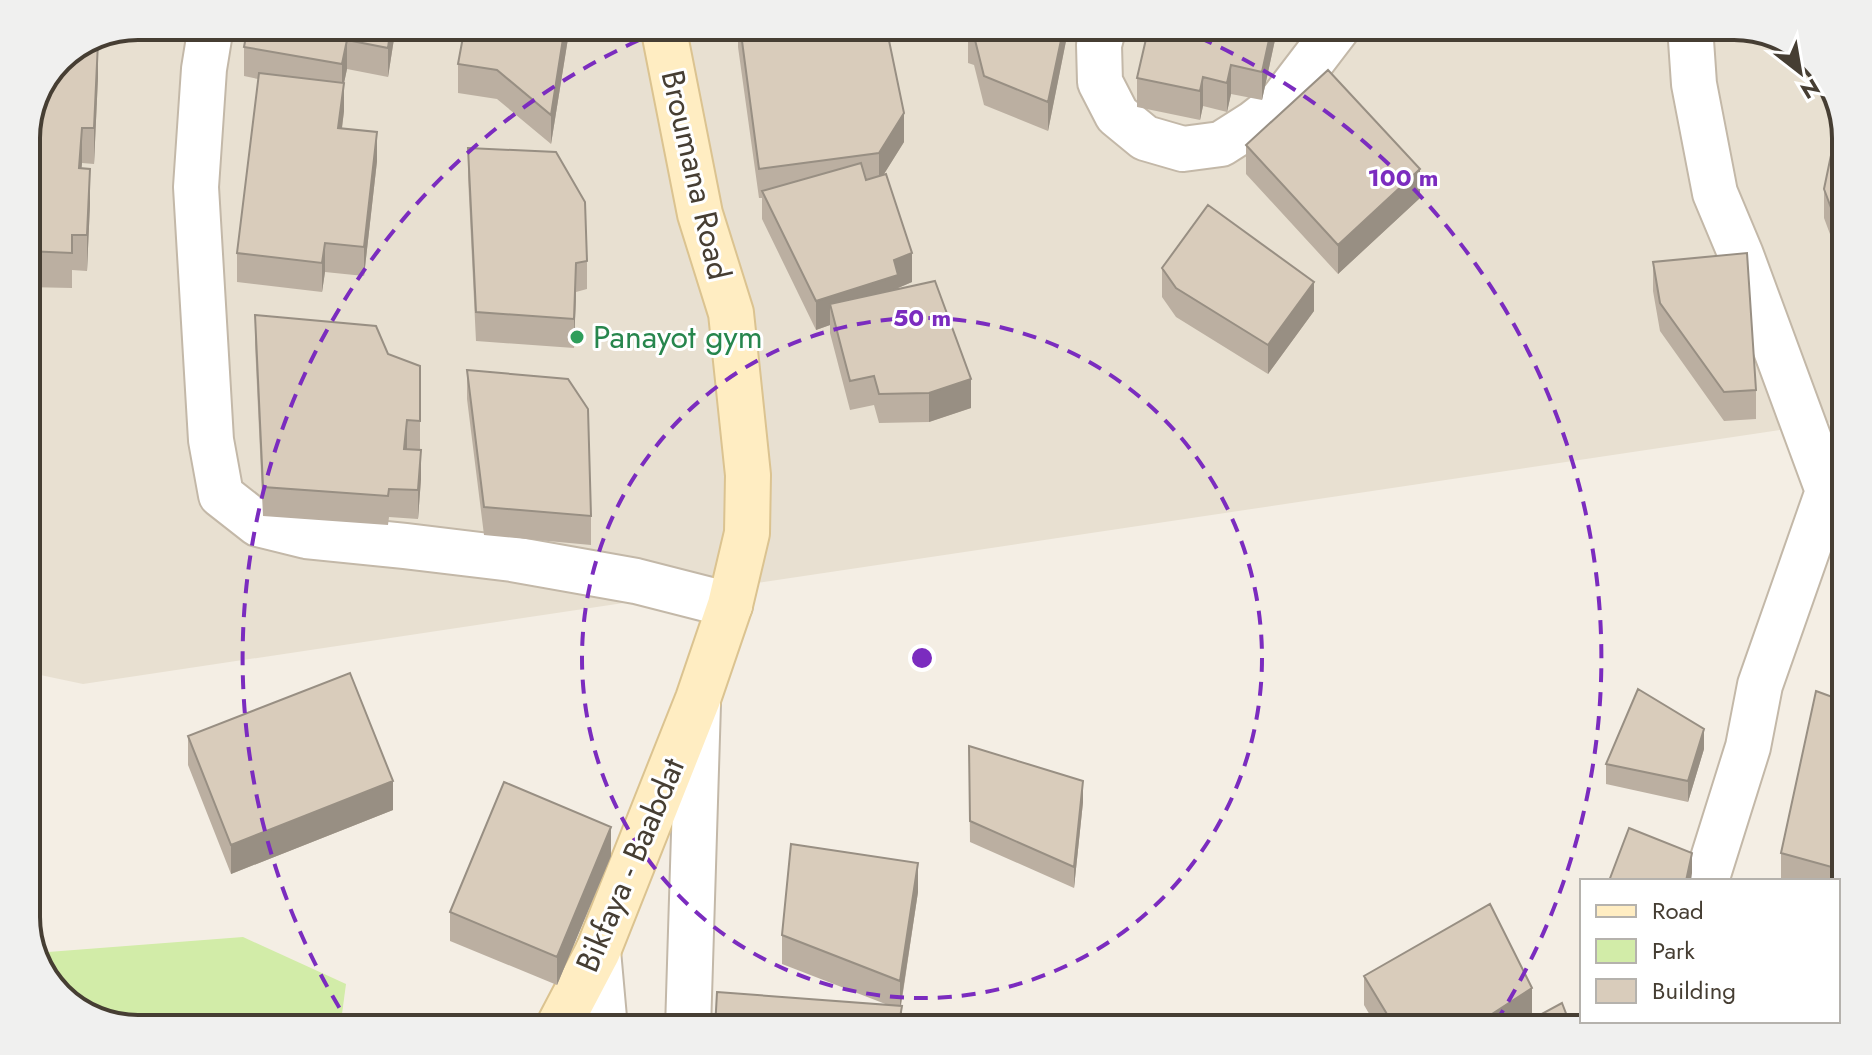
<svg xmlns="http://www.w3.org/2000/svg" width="1872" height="1055" viewBox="0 0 1872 1055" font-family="Jost,sans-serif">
<rect width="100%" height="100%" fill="#f4eee4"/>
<!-- residential -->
<path fill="#e8e0d1" d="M 138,26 L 1734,26 L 1790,41 L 1827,76 L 1846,131 L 1846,420 L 83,684 L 26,672 L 26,131 L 59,58 Z"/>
<!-- green -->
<path fill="#d2eca8" d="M 243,937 L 346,984 L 340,1029 L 137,1029 L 82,1014 L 41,974 L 35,953 Z"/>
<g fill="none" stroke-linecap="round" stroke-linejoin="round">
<defs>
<path id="minor" d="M 211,26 L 204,69 L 196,187 L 211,440 L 221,495 L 258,524 L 306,536 L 405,546 L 512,559 L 636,581 L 730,605
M 1104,26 L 1099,45 L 1100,82 L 1117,115 L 1145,138 L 1183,149 L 1221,144 L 1254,123 L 1281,102 L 1339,26
M 1690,26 L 1694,84 L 1715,193 L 1741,255 L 1828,491
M 1706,881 L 1748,747 L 1760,685 L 1828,491 L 1840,466
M 598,951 L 605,1029"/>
<path id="tertiary" d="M 688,1029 L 698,704
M 1715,1029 L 1720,1021"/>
<path id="secondary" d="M 557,1029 L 598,951 L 698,699 L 730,605 L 747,533 L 748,475 L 731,313 L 700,214 L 663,26"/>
</defs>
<!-- minor casing -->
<use href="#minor" stroke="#c3b8a8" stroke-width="48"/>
<!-- tertiary casing -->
<use href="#tertiary" stroke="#c3b8a8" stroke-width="48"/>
<!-- secondary casing -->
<use href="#secondary" stroke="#dbc390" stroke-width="48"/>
<!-- minor -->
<use href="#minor" stroke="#fff" stroke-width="44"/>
<!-- tertiary -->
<use href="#tertiary" stroke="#fff" stroke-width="44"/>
<!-- secondary -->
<use href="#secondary" stroke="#ffedc2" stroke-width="44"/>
</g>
<!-- wall -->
<path fill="#bbafa1" d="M 396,26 L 388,77 L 347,69 L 344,83 L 344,111 L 342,129 L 377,161 L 364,276 L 325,272 L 322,292 L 237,282 L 237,253 L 258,79 L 244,76 L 244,47 Z
M 570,26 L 551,144 L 497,99 L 458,93 L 458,64 Z
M 738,26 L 886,26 L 904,142 L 884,174 L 912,282 L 898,288 L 898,289 L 971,408 L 929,422 L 879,423 L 874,405 L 850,410 L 830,333 L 830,325 L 816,330 L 762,219 L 762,198 L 759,198 L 738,47 Z
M 970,26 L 1069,26 L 1048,131 L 984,105 L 974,65 L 968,63 L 968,34 Z
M 1278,26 L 1262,100 L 1231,94 L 1227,112 L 1203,106 L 1200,120 L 1137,107 L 1137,78 Z
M 98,77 L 94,164 L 82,163 L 81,168 L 90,204 L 87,271 L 72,270 L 72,288 L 26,287 L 26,131 Z
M 1846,131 L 1846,277 L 1824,218 L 1824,189 Z
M 1246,145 L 1420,198 L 1338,274 L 1246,174 Z
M 468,148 L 587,261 L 587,289 L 576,292 L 574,348 L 476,341 L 468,177 Z
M 1653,262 L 1756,390 L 1756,419 L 1724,421 L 1660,331 L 1653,291 Z
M 1162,268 L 1314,311 L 1268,374 L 1176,317 L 1162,297 Z
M 255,315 L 388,354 L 420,366 L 420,450 L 421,479 L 418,519 L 389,517 L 388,525 L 263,516 L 255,344 Z
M 467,370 L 591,516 L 591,545 L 484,535 L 467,399 Z
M 1846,702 L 1846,900 L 1838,898 L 1838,881 L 1781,881 L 1781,853 Z
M 188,736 L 393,810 L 231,874 L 188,765 Z
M 969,746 L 1083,802 L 1074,888 L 970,842 Z
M 1704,749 L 1688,802 L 1606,784 L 1606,764 Z
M 611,856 L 557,985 L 450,941 L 450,912 Z
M 918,892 L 901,1006 L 902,1029 L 888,1005 L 782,964 L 782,935 Z
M 1364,976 L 1532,1017 L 1514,1029 L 1378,1029 L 1364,1005 Z"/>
<!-- shaded-wall -->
<path fill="#988f83" d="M 391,26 L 396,26 L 388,77 L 388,48 Z
M 565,26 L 570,26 L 551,144 L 551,115 Z
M 1064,26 L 1069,26 L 1048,131 L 1048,102 Z
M 1272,26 L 1278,26 L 1262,100 L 1262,72 Z
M 347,40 L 347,69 L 344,83 L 344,111 L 338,157 L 338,128 L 342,93 L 342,64 Z
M 98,42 L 98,77 L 94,164 L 94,128 Z
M 1231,65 L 1231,94 L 1227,112 L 1227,83 Z
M 1203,77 L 1203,106 L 1200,120 L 1200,91 Z
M 904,113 L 904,142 L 879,182 L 879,153 Z
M 82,128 L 82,163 L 79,204 L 79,168 Z
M 377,132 L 377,161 L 364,276 L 364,247 Z
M 90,169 L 90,204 L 87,271 L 87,235 Z
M 1420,169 L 1420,198 L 1338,274 L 1338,245 Z
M 325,243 L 325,272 L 322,292 L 322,263 Z
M 912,253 L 912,282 L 898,288 L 898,304 L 830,304 L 830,325 L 816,330 L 816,301 L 894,260 Z
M 576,263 L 576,292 L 574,348 L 574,319 Z
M 1314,282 L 1314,311 L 1268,374 L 1268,345 Z
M 971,379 L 971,408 L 929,422 L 929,393 Z
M 407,420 L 407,449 L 404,449 Z
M 421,450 L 421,479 L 418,519 L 418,490 Z
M 1704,729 L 1704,749 L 1688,802 L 1688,781 Z
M 393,781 L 393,810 L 231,874 L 231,845 Z
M 1083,781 L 1083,802 L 1074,888 L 1074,867 Z
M 611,827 L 611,856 L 557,985 L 557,957 Z
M 1692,853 L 1692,873 L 1691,881 L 1686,881 Z
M 918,863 L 918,892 L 900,1010 L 900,981 Z
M 1532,988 L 1532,1017 L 1514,1029 L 1469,1029 Z
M 902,1006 L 902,1029 L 898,1029 Z"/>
<!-- building -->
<path fill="#d9ccbb" stroke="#988f83" stroke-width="2" d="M 248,26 L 391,26 L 388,48 L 347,40 L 342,64 L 244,47 Z
M 465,26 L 565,26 L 551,115 L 497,70 L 458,64 Z
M 740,26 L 886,26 L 904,113 L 879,153 L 759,169 Z
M 970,26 L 1064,26 L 1048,102 L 984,76 L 974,36 L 968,34 Z
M 1149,26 L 1272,26 L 1262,72 L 1231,65 L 1227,83 L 1203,77 L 1200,91 L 1137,78 Z
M 98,42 L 94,128 L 82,128 L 79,168 L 90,169 L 87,235 L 72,235 L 72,253 L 26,251 L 26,131 L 59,58 Z
M 1328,70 L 1420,169 L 1338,245 L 1246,145 Z
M 259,73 L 344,83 L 338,128 L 377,132 L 364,247 L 325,243 L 322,263 L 237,253 Z
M 1840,112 L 1846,131 L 1846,248 L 1824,189 Z
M 468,148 L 556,152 L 585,202 L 587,261 L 576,263 L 574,319 L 476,312 Z
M 861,163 L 866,180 L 886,174 L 912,253 L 894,260 L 898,275 L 816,301 L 762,191 Z
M 1208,205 L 1314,282 L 1268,345 L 1176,288 L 1162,268 Z
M 1747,253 L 1756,390 L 1724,392 L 1660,303 L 1653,262 Z
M 935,281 L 971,379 L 929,393 L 879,394 L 874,376 L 850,381 L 830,304 Z
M 255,315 L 376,326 L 388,354 L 420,366 L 420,421 L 407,420 L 404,449 L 421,450 L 418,490 L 389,489 L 388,496 L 263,487 Z
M 467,370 L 568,379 L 588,409 L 591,516 L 484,507 Z
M 350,673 L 393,781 L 231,845 L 188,736 Z
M 1638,689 L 1704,729 L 1688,781 L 1606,764 Z
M 1816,691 L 1846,702 L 1846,871 L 1781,853 Z
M 969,746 L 1083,781 L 1074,867 L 970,821 Z
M 504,782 L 611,827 L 557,957 L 450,912 Z
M 1629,828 L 1692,853 L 1686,881 L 1609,881 Z
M 791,844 L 918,863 L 900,981 L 782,935 Z
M 1490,904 L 1532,988 L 1469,1029 L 1396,1029 L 1364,976 Z
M 717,992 L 902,1006 L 898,1029 L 715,1029 Z
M 1562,1003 L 1572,1029 L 1514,1029 Z"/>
<!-- distance rings -->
<g fill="none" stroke="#7b2cbf" stroke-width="4" stroke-dasharray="14 10">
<circle cx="922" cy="658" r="340"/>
<path d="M352 1028A680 680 0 0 1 667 28M1177 28A680 680 0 0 1 1492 1028"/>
</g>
<!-- markers -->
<circle fill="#2e9e5b" stroke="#fff" stroke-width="3" cx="577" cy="337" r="8"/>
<g text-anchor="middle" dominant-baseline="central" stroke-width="6" stroke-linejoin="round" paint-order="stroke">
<!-- street labels -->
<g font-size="32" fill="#463e33" stroke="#fff">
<text transform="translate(696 175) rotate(77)">Broumana Road</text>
<text transform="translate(630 865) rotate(-67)">Bikfaya - Baabdat</text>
</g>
<!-- leisure labels -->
<g font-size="32" fill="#27864d" stroke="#fff" text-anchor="start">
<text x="593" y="337">Panayot gym</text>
</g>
</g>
<!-- crop -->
<path d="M0 0H1872V1055H0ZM138 40H1734A98 98 0 0 1 1832 138V917A98 98 0 0 1 1734 1015H138A98 98 0 0 1 40 917V138A98 98 0 0 1 138 40Z" fill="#f0f0ef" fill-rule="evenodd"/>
<path fill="none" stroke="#463e33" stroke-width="4" d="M138 40H1734A98 98 0 0 1 1832 138V917A98 98 0 0 1 1734 1015H138A98 98 0 0 1 40 917V138A98 98 0 0 1 138 40Z"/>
<circle cx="922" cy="658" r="12" fill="#7b2cbf" stroke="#fff" stroke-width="4"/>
<g font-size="24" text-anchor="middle" font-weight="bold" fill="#7b2cbf" stroke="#fff" stroke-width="6" stroke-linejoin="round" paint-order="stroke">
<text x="1403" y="186">100 m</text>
<text x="922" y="326">50 m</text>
</g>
<!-- legend -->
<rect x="1580" y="879" width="260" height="144" fill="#ffffff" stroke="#b5b2ad" stroke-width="2"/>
<rect x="1596" y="905" width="40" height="12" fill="#ffedc2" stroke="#b5b2ad" stroke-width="2"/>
<text x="1652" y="919" font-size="24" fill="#463e33">Road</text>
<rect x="1596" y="939" width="40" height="24" fill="#d2eca8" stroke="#b5b2ad" stroke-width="2"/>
<text x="1652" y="959" font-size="24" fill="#463e33">Park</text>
<rect x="1596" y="979" width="40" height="24" fill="#d9ccbb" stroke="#b5b2ad" stroke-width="2"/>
<text x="1652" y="999" font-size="24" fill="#463e33">Building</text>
<!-- north arrow -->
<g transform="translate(1800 72) rotate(149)" stroke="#ffffff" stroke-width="6" paint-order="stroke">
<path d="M0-6L14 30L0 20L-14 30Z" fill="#463e33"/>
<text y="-12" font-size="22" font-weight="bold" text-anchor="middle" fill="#463e33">N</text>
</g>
</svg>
